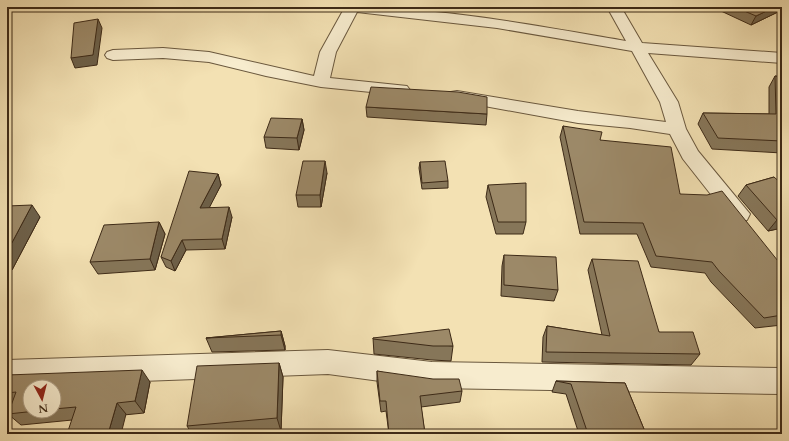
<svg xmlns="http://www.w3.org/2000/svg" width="789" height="441" viewBox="0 0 789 441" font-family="Cardo,serif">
<rect width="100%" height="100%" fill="#f3e1b3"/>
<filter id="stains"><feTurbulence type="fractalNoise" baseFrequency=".005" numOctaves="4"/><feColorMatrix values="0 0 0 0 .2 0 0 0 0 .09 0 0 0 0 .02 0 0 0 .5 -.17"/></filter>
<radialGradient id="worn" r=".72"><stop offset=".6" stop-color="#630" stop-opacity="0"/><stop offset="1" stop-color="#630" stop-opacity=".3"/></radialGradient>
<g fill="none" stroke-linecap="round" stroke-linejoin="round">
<defs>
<path id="street" d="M 345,7 C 439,7 533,25 626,41 L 607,7 L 621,7 L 642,43 L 782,53 L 782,63 L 648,53 L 678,102 L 686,129 L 698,151 L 750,214 L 747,220 L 739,222 L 731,220 L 683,159 L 670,134 L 630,128 L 578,123 L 457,101 L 451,100 L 448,96 L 451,92 L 457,91 L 578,111 L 666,122 L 660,102 L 632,51 L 497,28 L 357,12 L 336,52 L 330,78 L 407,86 L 410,90 L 407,94 L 401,95 L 321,87 L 266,76 L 209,62 L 163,58 L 113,60 L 107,58 L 105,55 L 107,52 L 113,50 L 163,48 L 209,52 L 314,76 L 320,52 Z
M 328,350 L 432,362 L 782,368 L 782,394 L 432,388 L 328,374 L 7,386 L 7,360 Z"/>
</defs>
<!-- street casing -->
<use href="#street" stroke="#6a583e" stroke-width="2"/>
<!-- street -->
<use href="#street" fill="#f7ecce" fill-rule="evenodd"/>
</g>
<!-- wall -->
<path fill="#867659" stroke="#3d2a17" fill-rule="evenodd" d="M 722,7 L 782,7 L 782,10 L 751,25 L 721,11 L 723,7 Z
M 775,76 L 782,77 L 782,153 L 712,149 L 698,124 L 703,113 L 769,114 L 769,87 Z
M 366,107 L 487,114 L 486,125 L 367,117 Z
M 302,119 L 304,130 L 299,150 L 266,148 L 264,137 Z
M 563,126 L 600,140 L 680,194 L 782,266 L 782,325 L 755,328 L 711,282 L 705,273 L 651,267 L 637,234 L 580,234 L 560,137 Z
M 420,162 L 448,181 L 448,188 L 422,189 L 419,168 Z
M 327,173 L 321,207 L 298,207 L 296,195 Z
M 218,174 L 221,185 L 209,207 L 232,217 L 225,249 L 186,250 L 175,271 L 166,267 L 161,257 Z
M 774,177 L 782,228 L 768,231 L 738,196 L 746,185 Z
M 488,185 L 526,222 L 523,234 L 496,234 L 486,197 Z
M 7,206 L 40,217 L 12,270 L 7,270 Z
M 159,222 L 165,234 L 155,270 L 98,274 L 90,262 Z
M 504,255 L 558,290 L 554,301 L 501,296 L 502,266 Z
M 592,259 L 659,332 L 700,354 L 691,365 L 542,362 L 543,337 L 547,326 L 602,335 L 588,270 Z
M 281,331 L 285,346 L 285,350 L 212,352 L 206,338 Z
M 373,338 L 453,346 L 451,361 L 432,360 L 374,354 Z
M 279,363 L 283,377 L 281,431 L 247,434 L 192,434 L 187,426 Z
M 377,371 L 462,391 L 460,402 L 421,407 L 425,434 L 389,434 L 386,411 L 381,412 L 377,382 Z
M 7,375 L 150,382 L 144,413 L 21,425 L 8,414 L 12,405 L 7,405 ZM 54,387 L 54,411 L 30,411 Z
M 556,381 L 625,383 L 646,434 L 579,434 L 566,394 L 552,392 Z"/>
<!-- shaded-wall -->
<path fill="#6d6049" stroke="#3d2a17" d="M 775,7 L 782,7 L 782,10 L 751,25 L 756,16 Z
M 98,19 L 102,28 L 97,65 L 75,68 L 71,58 Z
M 302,119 L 304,130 L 299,150 L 297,138 Z
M 325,161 L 327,173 L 321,207 L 320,195 Z
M 218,174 L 221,185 L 204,218 L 200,208 Z
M 32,205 L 40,217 L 12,270 L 7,263 L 7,252 Z
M 229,207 L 232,217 L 225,249 L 222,239 Z
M 782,218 L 782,228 L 768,231 L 777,220 Z
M 159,222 L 165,234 L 155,270 L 150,259 Z
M 182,240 L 186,250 L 175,271 L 171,261 Z
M 281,331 L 285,346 L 285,350 L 281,335 Z
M 279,363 L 283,377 L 281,431 L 277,418 Z
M 142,370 L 150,382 L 144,413 L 135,401 Z
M 117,403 L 126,414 L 121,434 L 108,434 Z"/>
<!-- building -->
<path fill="#9c8968" stroke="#3d2a17" d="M 735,7 L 775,7 L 756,16 Z
M 98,19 L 93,55 L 71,58 L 74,23 Z
M 775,76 L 782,77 L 782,141 L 718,138 L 703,113 L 776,114 Z
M 371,87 L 458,92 L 487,97 L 487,114 L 366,107 Z
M 271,118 L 302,119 L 297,138 L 264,137 Z
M 563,126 L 602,132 L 600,140 L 671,147 L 680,194 L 707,195 L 722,191 L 782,266 L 782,315 L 764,318 L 719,271 L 712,262 L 656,256 L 643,223 L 584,222 Z
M 303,161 L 325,161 L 320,195 L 296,195 Z
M 445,161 L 448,181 L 422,183 L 420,162 Z
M 189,171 L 218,174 L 200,208 L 229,207 L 222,239 L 182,240 L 171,261 L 161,257 Z
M 774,177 L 782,184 L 782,218 L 777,220 L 746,185 Z
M 526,183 L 526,222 L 498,222 L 488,185 Z
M 32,205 L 7,252 L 7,206 Z
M 159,222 L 150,259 L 90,262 L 104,225 Z
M 504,255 L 556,257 L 558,290 L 504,285 Z
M 592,259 L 638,261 L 659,332 L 693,332 L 700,354 L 546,352 L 547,326 L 610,336 Z
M 449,329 L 453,346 L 433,346 L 373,339 L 373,338 Z
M 281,331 L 281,335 L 206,338 Z
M 279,363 L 277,418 L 187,426 L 197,366 Z
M 142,370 L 135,401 L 117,403 L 108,434 L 67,434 L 76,407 L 54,409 L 54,387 L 30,387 L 30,411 L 36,411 L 8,414 L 16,392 L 7,393 L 7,375 Z
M 377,371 L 433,379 L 459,379 L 462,391 L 420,396 L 425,434 L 389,434 L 386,401 L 380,401 Z
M 556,381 L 625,383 L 646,434 L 588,434 L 571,384 Z"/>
<!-- margin -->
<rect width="789" height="441" fill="none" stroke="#f3e1b3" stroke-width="24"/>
<rect x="8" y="8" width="773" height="425" fill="none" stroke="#3d2a17" stroke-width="2"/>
<rect x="12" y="12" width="765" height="417" fill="none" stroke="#3d2a17"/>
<!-- north arrow -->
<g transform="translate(42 399) rotate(173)"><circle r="19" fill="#f7ecce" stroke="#ad9e85"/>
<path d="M0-3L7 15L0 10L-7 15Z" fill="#8f2418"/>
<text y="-6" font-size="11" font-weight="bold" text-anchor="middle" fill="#3d2a17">N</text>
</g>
<rect width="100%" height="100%" filter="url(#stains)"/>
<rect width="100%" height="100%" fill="url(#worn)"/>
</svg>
